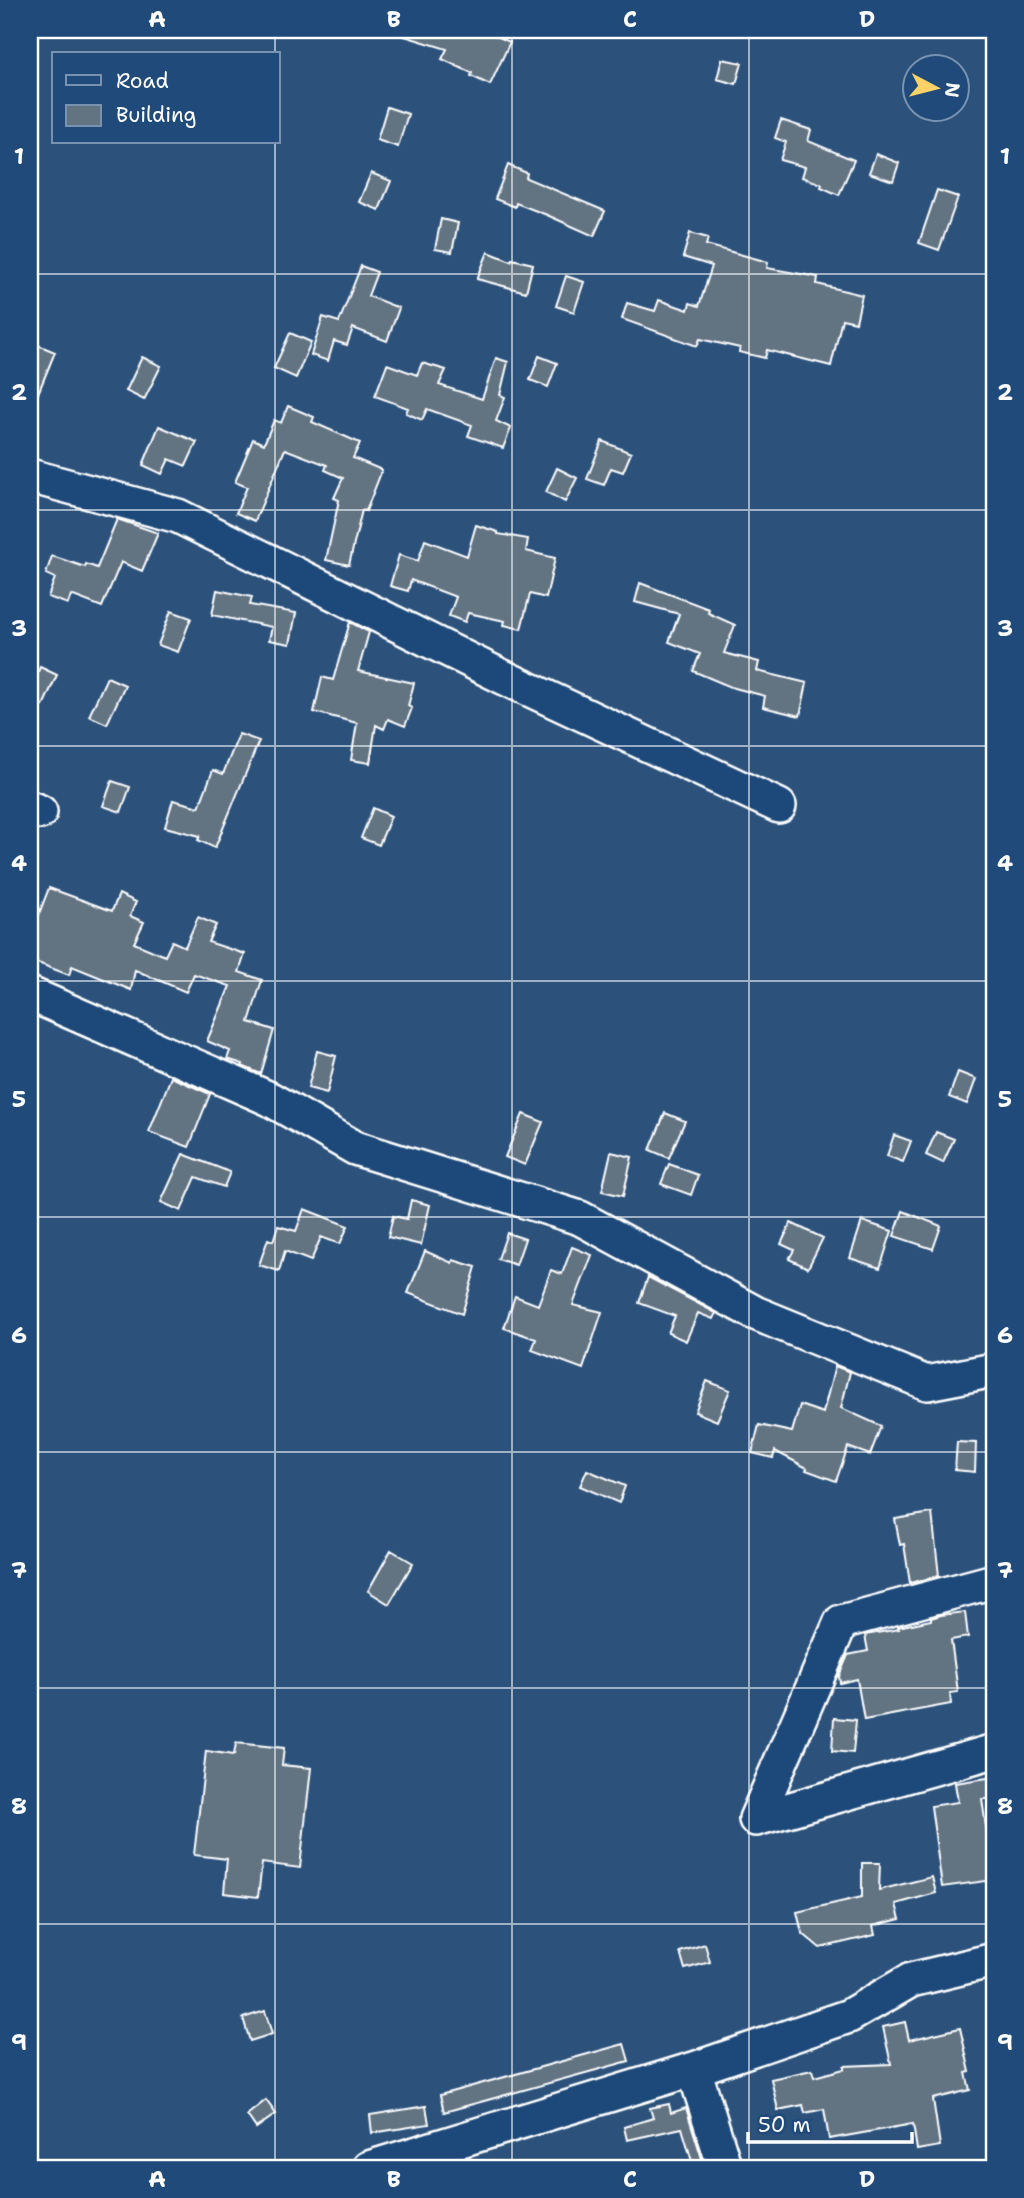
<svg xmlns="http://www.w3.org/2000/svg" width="1024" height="2198" viewBox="0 0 1024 2198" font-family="'Shantell Sans',sans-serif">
<rect width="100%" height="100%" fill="#2c527c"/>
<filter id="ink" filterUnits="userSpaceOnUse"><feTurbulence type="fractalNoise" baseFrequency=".0143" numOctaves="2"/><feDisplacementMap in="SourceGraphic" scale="14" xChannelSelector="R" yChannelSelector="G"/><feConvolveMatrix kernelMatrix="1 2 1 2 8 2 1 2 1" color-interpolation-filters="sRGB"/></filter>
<g filter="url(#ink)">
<!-- building -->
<path fill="#627382" stroke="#fff" stroke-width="2" d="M 399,30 L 483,30 L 510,42 L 490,85 L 471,76 L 472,73 L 442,59 L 447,49 L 398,34 Z
M 722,59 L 742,63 L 736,84 L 717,79 Z
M 387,107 L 408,114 L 398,147 L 377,140 Z
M 781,120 L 811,130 L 808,141 L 854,160 L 839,195 L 821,187 L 822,184 L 802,177 L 805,167 L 780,160 L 786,142 L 775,138 Z
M 876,154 L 899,163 L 893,181 L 869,173 Z
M 508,165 L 527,173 L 526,178 L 605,211 L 594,236 L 547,215 L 516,203 L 515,207 L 495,199 Z
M 371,173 L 391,181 L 379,210 L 359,202 Z
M 937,190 L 958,197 L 939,250 L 919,243 Z
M 441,219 L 458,223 L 452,252 L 435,249 Z
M 690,233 L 708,238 L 706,245 L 768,262 L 767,268 L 818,277 L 817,284 L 862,295 L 856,322 L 842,319 L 831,366 L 767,350 L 765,358 L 739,352 L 740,348 L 700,339 L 697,346 L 622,319 L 627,303 L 655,311 L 659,300 L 688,310 L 690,303 L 699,306 L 712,266 L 683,257 Z
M 488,252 L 511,261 L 512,259 L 533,264 L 526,292 L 477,279 Z
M 361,266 L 377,272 L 368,296 L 399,308 L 387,341 L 353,328 L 347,345 L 334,341 L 328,361 L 311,355 L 323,317 L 339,322 Z
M 566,276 L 584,282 L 574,312 L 556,306 Z
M 290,333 L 311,342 L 296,378 L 274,368 Z
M 38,345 L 55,352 L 30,413 L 30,364 Z
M 539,356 L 557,363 L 548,387 L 530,380 Z
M 142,357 L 161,366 L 144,400 L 126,391 Z
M 496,358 L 508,362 L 500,395 L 505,397 L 496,421 L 511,428 L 503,448 L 468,436 L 472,425 L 427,409 L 422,420 L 406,413 L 408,408 L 375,396 L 387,364 L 417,375 L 422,363 L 446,370 L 439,385 L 482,399 Z
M 288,406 L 314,417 L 312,422 L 360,443 L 353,458 L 382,470 L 366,511 L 362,510 L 349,565 L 326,560 L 339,500 L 334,498 L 343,478 L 325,470 L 327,465 L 285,449 L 255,521 L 236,513 L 247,487 L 235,482 L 253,439 L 264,444 L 274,420 L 281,423 Z
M 159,426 L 197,442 L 186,466 L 169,459 L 162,474 L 143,465 Z
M 602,441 L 631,453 L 623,472 L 611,468 L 604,485 L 587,479 Z
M 557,468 L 577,478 L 565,502 L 546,492 Z
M 117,519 L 158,533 L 142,571 L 121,562 L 102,607 L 71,595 L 68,604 L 48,597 L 55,578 L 46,574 L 52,556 L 85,567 L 86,564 L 97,568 Z
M 476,525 L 498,532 L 498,534 L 528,539 L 526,551 L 555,558 L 546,598 L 530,594 L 521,629 L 504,625 L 505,621 L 468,613 L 465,622 L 449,616 L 456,597 L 411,580 L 408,591 L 390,586 L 399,555 L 418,561 L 425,540 L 467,556 Z
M 640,583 L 709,609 L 708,613 L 735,625 L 724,653 L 759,662 L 757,671 L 807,683 L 800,716 L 763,707 L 765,696 L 731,687 L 693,671 L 700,654 L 669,642 L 679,614 L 635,602 Z
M 217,590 L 252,597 L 250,605 L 296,613 L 290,644 L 269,640 L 272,627 L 212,615 Z
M 171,611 L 191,618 L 178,652 L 158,645 Z
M 350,622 L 369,632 L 358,671 L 414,683 L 408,706 L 412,708 L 405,726 L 388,719 L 384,729 L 376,725 L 370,763 L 351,760 L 357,723 L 314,712 L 322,677 L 333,680 Z
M 40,667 L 57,675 L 43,706 L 30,699 L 30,691 Z
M 107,677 L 125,685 L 107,724 L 89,716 Z
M 239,734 L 259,741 L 215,848 L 198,840 L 200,836 L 165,827 L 173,800 L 199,807 L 213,770 L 223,774 Z
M 112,781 L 130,787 L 121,812 L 103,806 Z
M 373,808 L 391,816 L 379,845 L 361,838 Z
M 49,888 L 112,911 L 119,894 L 136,902 L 130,916 L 144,922 L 134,943 L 165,956 L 172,941 L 185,947 L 198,917 L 216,925 L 208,942 L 245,954 L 239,972 L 262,980 L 249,1022 L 274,1030 L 261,1074 L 242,1066 L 243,1064 L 227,1059 L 230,1051 L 207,1041 L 230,986 L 194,974 L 186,992 L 135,970 L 131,990 L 72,966 L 69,975 L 30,960 L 30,937 Z
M 317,1051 L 336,1056 L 327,1093 L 308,1088 Z
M 958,1072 L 976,1079 L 967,1104 L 949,1097 Z
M 171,1077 L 210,1094 L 189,1147 L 149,1132 Z
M 665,1113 L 685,1121 L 669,1158 L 650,1150 Z
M 523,1114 L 543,1122 L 525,1165 L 505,1157 Z
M 936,1132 L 954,1139 L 943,1163 L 926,1155 Z
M 894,1135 L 911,1141 L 903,1162 L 887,1156 Z
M 611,1152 L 632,1157 L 623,1196 L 602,1191 Z
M 183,1154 L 230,1172 L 224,1187 L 196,1177 L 181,1211 L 161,1202 Z
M 669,1164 L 698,1175 L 691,1195 L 661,1184 Z
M 411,1200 L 430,1205 L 421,1245 L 388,1237 L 393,1216 L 407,1219 Z
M 304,1209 L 348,1226 L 340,1244 L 321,1237 L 311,1261 L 285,1251 L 279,1271 L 259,1265 L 268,1239 L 273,1241 L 278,1226 L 296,1231 Z
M 903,1211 L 941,1226 L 933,1249 L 894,1236 Z
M 862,1221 L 892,1231 L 880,1268 L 850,1258 Z
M 791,1223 L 823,1238 L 808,1268 L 789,1259 L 794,1250 L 781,1244 Z
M 507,1233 L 525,1239 L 516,1265 L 498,1259 Z
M 572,1247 L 592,1255 L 573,1305 L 602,1312 L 583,1369 L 532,1350 L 536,1339 L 504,1328 L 515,1296 L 538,1305 L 551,1270 L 562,1274 Z
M 425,1251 L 452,1263 L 453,1260 L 476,1267 L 462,1314 L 408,1293 Z
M 648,1277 L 716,1313 L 713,1319 L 698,1313 L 686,1341 L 668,1333 L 675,1316 L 639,1303 Z
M 835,1366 L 850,1372 L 841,1408 L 881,1426 L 870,1455 L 848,1447 L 836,1481 L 806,1470 L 807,1468 L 775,1451 L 773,1458 L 752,1453 L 759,1425 L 792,1432 L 800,1405 L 823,1413 Z
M 707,1381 L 730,1390 L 717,1421 L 695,1412 Z
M 957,1442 L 976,1443 L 975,1472 L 955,1470 Z
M 587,1470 L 625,1486 L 619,1503 L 580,1486 Z
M 932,1513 L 939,1576 L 910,1583 L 904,1544 L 900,1545 L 895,1519 Z
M 391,1550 L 413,1563 L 389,1604 L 368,1591 Z
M 965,1612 L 968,1637 L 951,1640 L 958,1692 L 950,1693 L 951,1704 L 864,1720 L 857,1679 L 840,1683 L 839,1676 L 848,1655 L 868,1651 L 865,1635 L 899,1629 L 898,1627 L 931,1620 L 931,1618 L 941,1615 Z
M 834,1718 L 856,1720 L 853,1753 L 832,1751 Z
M 236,1743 L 284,1748 L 282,1765 L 311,1768 L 300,1868 L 262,1863 L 258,1897 L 224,1893 L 227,1859 L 194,1855 L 206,1751 L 234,1755 Z
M 994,1777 L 994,1799 L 982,1799 L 990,1855 L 994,1855 L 994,1880 L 942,1887 L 931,1806 L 958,1802 L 955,1783 Z
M 862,1863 L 880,1863 L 879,1890 L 932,1877 L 936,1893 L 896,1904 L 900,1919 L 873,1926 L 875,1935 L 820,1948 L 802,1933 L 797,1912 L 862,1897 Z
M 705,1944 L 710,1962 L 685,1969 L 680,1952 Z
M 265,2011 L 272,2034 L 250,2041 L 243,2018 Z
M 905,2022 L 909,2040 L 960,2028 L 970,2072 L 966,2073 L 970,2090 L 933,2099 L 940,2146 L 917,2150 L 913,2124 L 829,2139 L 824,2109 L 805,2113 L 803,2105 L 778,2110 L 771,2079 L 812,2070 L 814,2077 L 844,2069 L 844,2066 L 891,2064 L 883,2027 Z
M 624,2044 L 629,2061 L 444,2112 L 440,2095 Z
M 266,2100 L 276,2114 L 256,2128 L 247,2115 Z
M 669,2104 L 671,2113 L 686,2108 L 705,2168 L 694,2168 L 682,2128 L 627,2140 L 624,2127 L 653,2118 L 650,2108 Z
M 426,2106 L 429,2124 L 372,2133 L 370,2115 Z"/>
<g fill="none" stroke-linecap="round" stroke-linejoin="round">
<defs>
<path id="minor" d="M 30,476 L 178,516 L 501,676 L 779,806
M 30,808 L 40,812
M 30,994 L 270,1099 L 355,1148 L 580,1218 L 755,1313 L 927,1383 L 994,1370
M 756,1819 L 841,1622 L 994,1581
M 756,1819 L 994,1751
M 694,2069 L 725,2168
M 369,2168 L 694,2069 L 849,2016 L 911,1980 L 994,1960"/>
</defs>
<!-- minor casing -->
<use href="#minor" stroke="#fff" stroke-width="38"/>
<!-- minor -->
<use href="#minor" stroke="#1f4a7a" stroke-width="33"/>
</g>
</g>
<!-- grid -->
<path fill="none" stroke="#fff" stroke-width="2" stroke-opacity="0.55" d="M 275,30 L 275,54M 512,30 L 512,2168M 749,30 L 749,2168M 275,142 L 275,2168M 30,274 L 994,274M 30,510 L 994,510M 30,746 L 994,746M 30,981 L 994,981M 30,1217 L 994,1217M 30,1452 L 994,1452M 30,1688 L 994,1688M 30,1924 L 994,1924"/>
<!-- margin -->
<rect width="1024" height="2198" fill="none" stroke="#1f4a7a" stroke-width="77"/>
<!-- legend -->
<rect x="52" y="52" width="228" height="91" fill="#1f4a7a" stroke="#7992af" stroke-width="2"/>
<rect x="66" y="75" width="35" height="10" fill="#1f4a7a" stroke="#7992af" stroke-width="2"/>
<text x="116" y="88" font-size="21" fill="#ffffff">Road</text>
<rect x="66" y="105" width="35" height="21" fill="#627382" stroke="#7992af" stroke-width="2"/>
<text x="116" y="122" font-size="21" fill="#ffffff">Building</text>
<!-- north arrow -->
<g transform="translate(936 88) rotate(97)"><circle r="33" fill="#1f4a7a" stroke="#7992af" stroke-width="2"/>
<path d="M0-5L12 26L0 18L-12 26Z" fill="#ffd166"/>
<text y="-10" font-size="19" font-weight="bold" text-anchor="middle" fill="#ffffff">N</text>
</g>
<!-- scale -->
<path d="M748 2132v10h164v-10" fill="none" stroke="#ffffff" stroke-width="3.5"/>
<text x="758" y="2132" font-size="21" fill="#ffffff" stroke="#1f4a7a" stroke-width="5" paint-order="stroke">50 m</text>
<rect x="38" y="38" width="948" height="2122" fill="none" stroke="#fff" stroke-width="2.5"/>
<g font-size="23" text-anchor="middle" font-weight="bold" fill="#fff">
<text x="157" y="27">A</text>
<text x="394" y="27">B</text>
<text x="630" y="27">C</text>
<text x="867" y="27">D</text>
<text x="19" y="164">1</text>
<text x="1005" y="164">1</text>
<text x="19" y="400">2</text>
<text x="1005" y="400">2</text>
<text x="19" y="636">3</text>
<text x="1005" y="636">3</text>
<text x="19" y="871">4</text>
<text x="1005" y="871">4</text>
<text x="19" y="1107">5</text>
<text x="1005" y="1107">5</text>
<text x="19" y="1343">6</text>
<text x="1005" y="1343">6</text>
<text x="19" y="1578">7</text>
<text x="1005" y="1578">7</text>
<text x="19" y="1814">8</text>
<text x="1005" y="1814">8</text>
<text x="19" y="2050">9</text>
<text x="1005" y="2050">9</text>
<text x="157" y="2187">A</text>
<text x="394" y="2187">B</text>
<text x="630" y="2187">C</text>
<text x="867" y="2187">D</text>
</g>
</svg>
